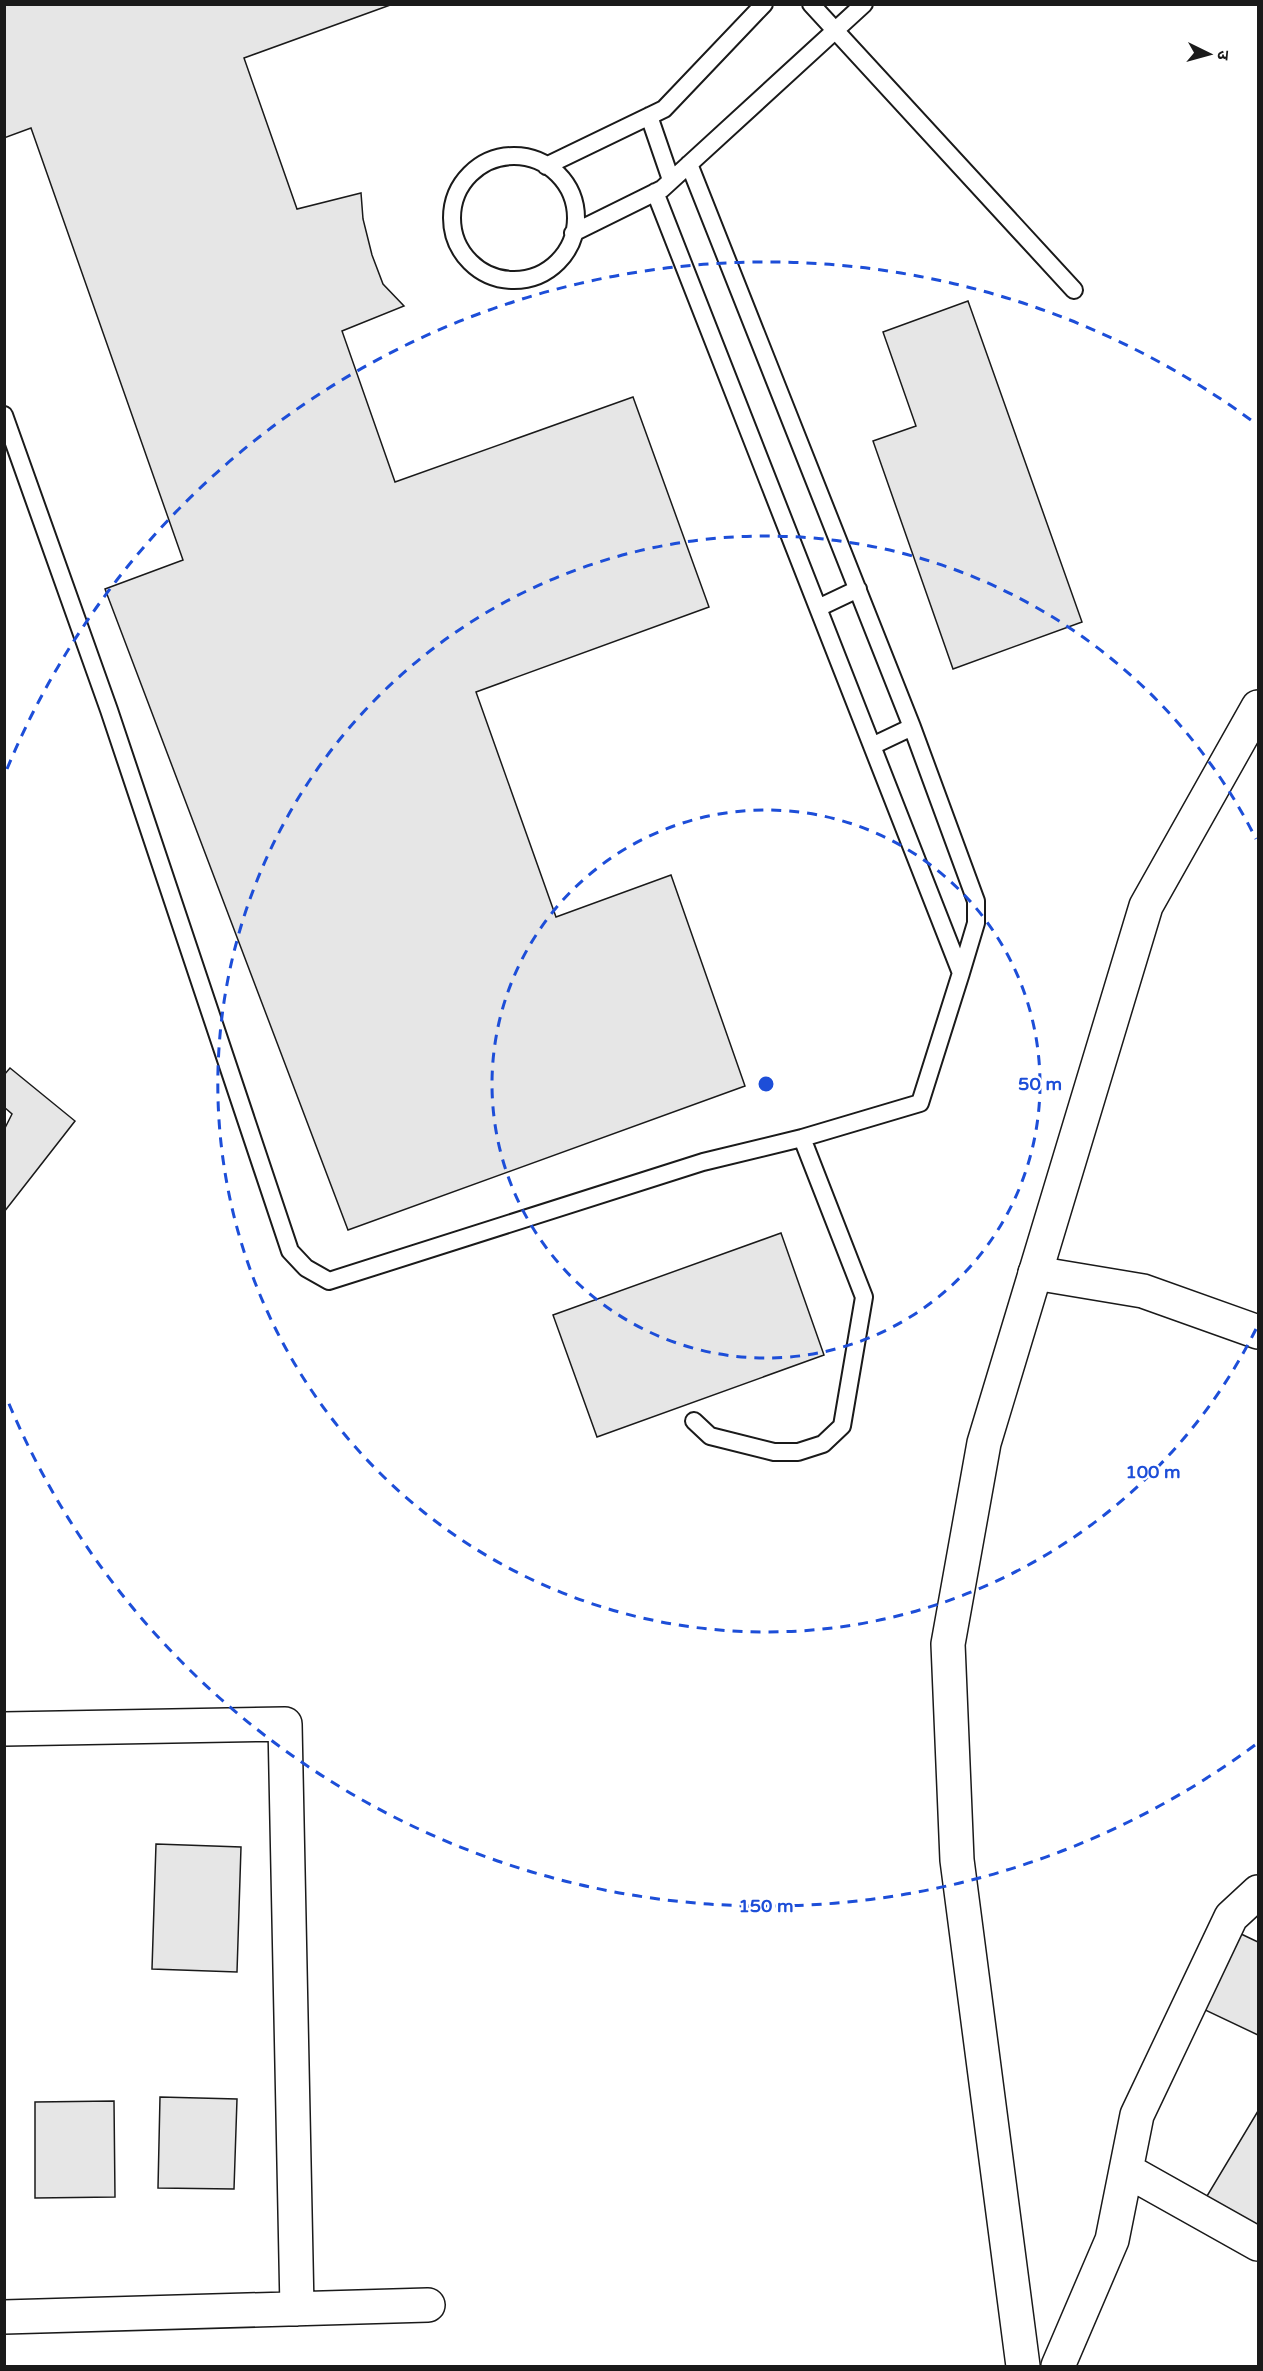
<svg xmlns="http://www.w3.org/2000/svg" width="1263" height="2371" viewBox="0 0 1263 2371" font-family="'Varela Round','Noto Sans Devanagari',sans-serif">
<rect width="100%" height="100%" fill="#fff"/>
<!-- building -->
<path fill="#e6e6e6" stroke="#1a1a1a" stroke-width="1.5" d="M 4,4 L 393,4 L 244,58 L 297,209 L 361,193 L 363,219 L 372,255 L 383,284 L 404,306 L 342,331 L 395,482 L 633,397 L 709,607 L 476,692 L 556,917 L 671,875 L 745,1086 L 348,1230 L 105,589 L 183,560 L 31,128 L 4,138 Z
M 968,301 L 1082,622 L 953,669 L 873,441 L 916,426 L 883,332 Z
M 10,1068 L 75,1121 L 4,1212 L 4,1130 L 12,1114 L 4,1107 L 4,1075 Z
M 781,1233 L 824,1355 L 597,1437 L 553,1315 Z
M 156,1844 L 241,1847 L 237,1972 L 152,1969 Z
M 1239,1933 L 1258,1942 L 1258,2035 L 1203,2009 Z
M 160,2097 L 237,2099 L 234,2189 L 158,2188 Z
M 114,2101 L 115,2197 L 35,2198 L 35,2102 Z
M 1258,2111 L 1258,2234 L 1204,2201 Z"/>
<g fill="none" stroke-linecap="round" stroke-linejoin="round">
<defs>
<path id="service" d="M 811,4 L 1074,290
M 649,116 L 671,180
M452 218a62 62 0 1 1 124 0a62 62 0 1 1-124 0Z
M 689,164 L 912,727 L 976,901 L 976,923 L 961,973
M 546,166 L 664,109 L 764,4
M 573,233 L 662,189 L 864,4
M 4,415 L 109,710 L 290,1251 L 306,1268 L 329,1281 L 703,1162 L 802,1138 L 920,1103 L 961,973 L 655,192
M 818,608 L 858,589
M 872,746 L 912,727
M 694,1421 L 710,1436 L 774,1452 L 798,1452 L 823,1444 L 842,1426 L 864,1297 L 802,1138"/>
<path id="minor" d="M 1035,1273 L 1143,1291 L 1258,1332
M 4,1729 L 285,1724 L 297,2309
M 1126,2170 L 1258,2244
M 4,2317 L 428,2305
M 1058,2366 L 1112,2240 L 1137,2115 L 1231,1917 L 1258,1892"/>
<path id="tertiary" d="M 1023,2366 L 957,1860 L 948,1644 L 984,1443 L 1146,906 L 1258,707"/>
</defs>
<!-- service casing -->
<use href="#service" stroke="#1a1a1a" stroke-width="20"/>
<!-- minor casing -->
<use href="#minor" stroke="#1a1a1a" stroke-width="36"/>
<!-- tertiary casing -->
<use href="#tertiary" stroke="#1a1a1a" stroke-width="36"/>
<!-- service -->
<use href="#service" stroke="#fff" stroke-width="16"/>
<!-- minor -->
<use href="#minor" stroke="#fff" stroke-width="33"/>
<!-- tertiary -->
<use href="#tertiary" stroke="#fff" stroke-width="33"/>
</g>
<!-- distance rings -->
<g fill="none" stroke="#1d4ed8" stroke-width="3" stroke-dasharray="10 8">
<circle cx="766" cy="1084" r="274"/>
<path d="M1256 1329A548 548 0 1 1 1256 839"/>
<path d="M1255 1745A822 822 0 0 1 7 1399M7 769A822 822 0 0 1 1255 423"/>
</g>
<circle cx="766" cy="1084" r="9" fill="#1d4ed8" stroke="#fff" stroke-width="3"/>
<g font-size="18" text-anchor="middle" font-weight="bold" fill="#1d4ed8" stroke="#fff" stroke-width="4.5" stroke-linejoin="round" paint-order="stroke">
<text x="1040" y="1090">50 m</text>
<text x="1153" y="1478">100 m</text>
<text x="766" y="1912">150 m</text>
</g>
<!-- border -->
<rect width="1263" height="2371" fill="none" stroke="#1a1a1a" stroke-width="12"/>
<!-- north arrow -->
<g transform="translate(1209 54) rotate(95)" stroke="#ffffff" stroke-width="4.5" paint-order="stroke">
<path d="M0-4.5L10 22L0 15L-10 22Z" fill="#1a1a1a"/>
<text y="-9" font-size="16" font-weight="bold" text-anchor="middle" fill="#1a1a1a">उ</text>
</g>
</svg>
